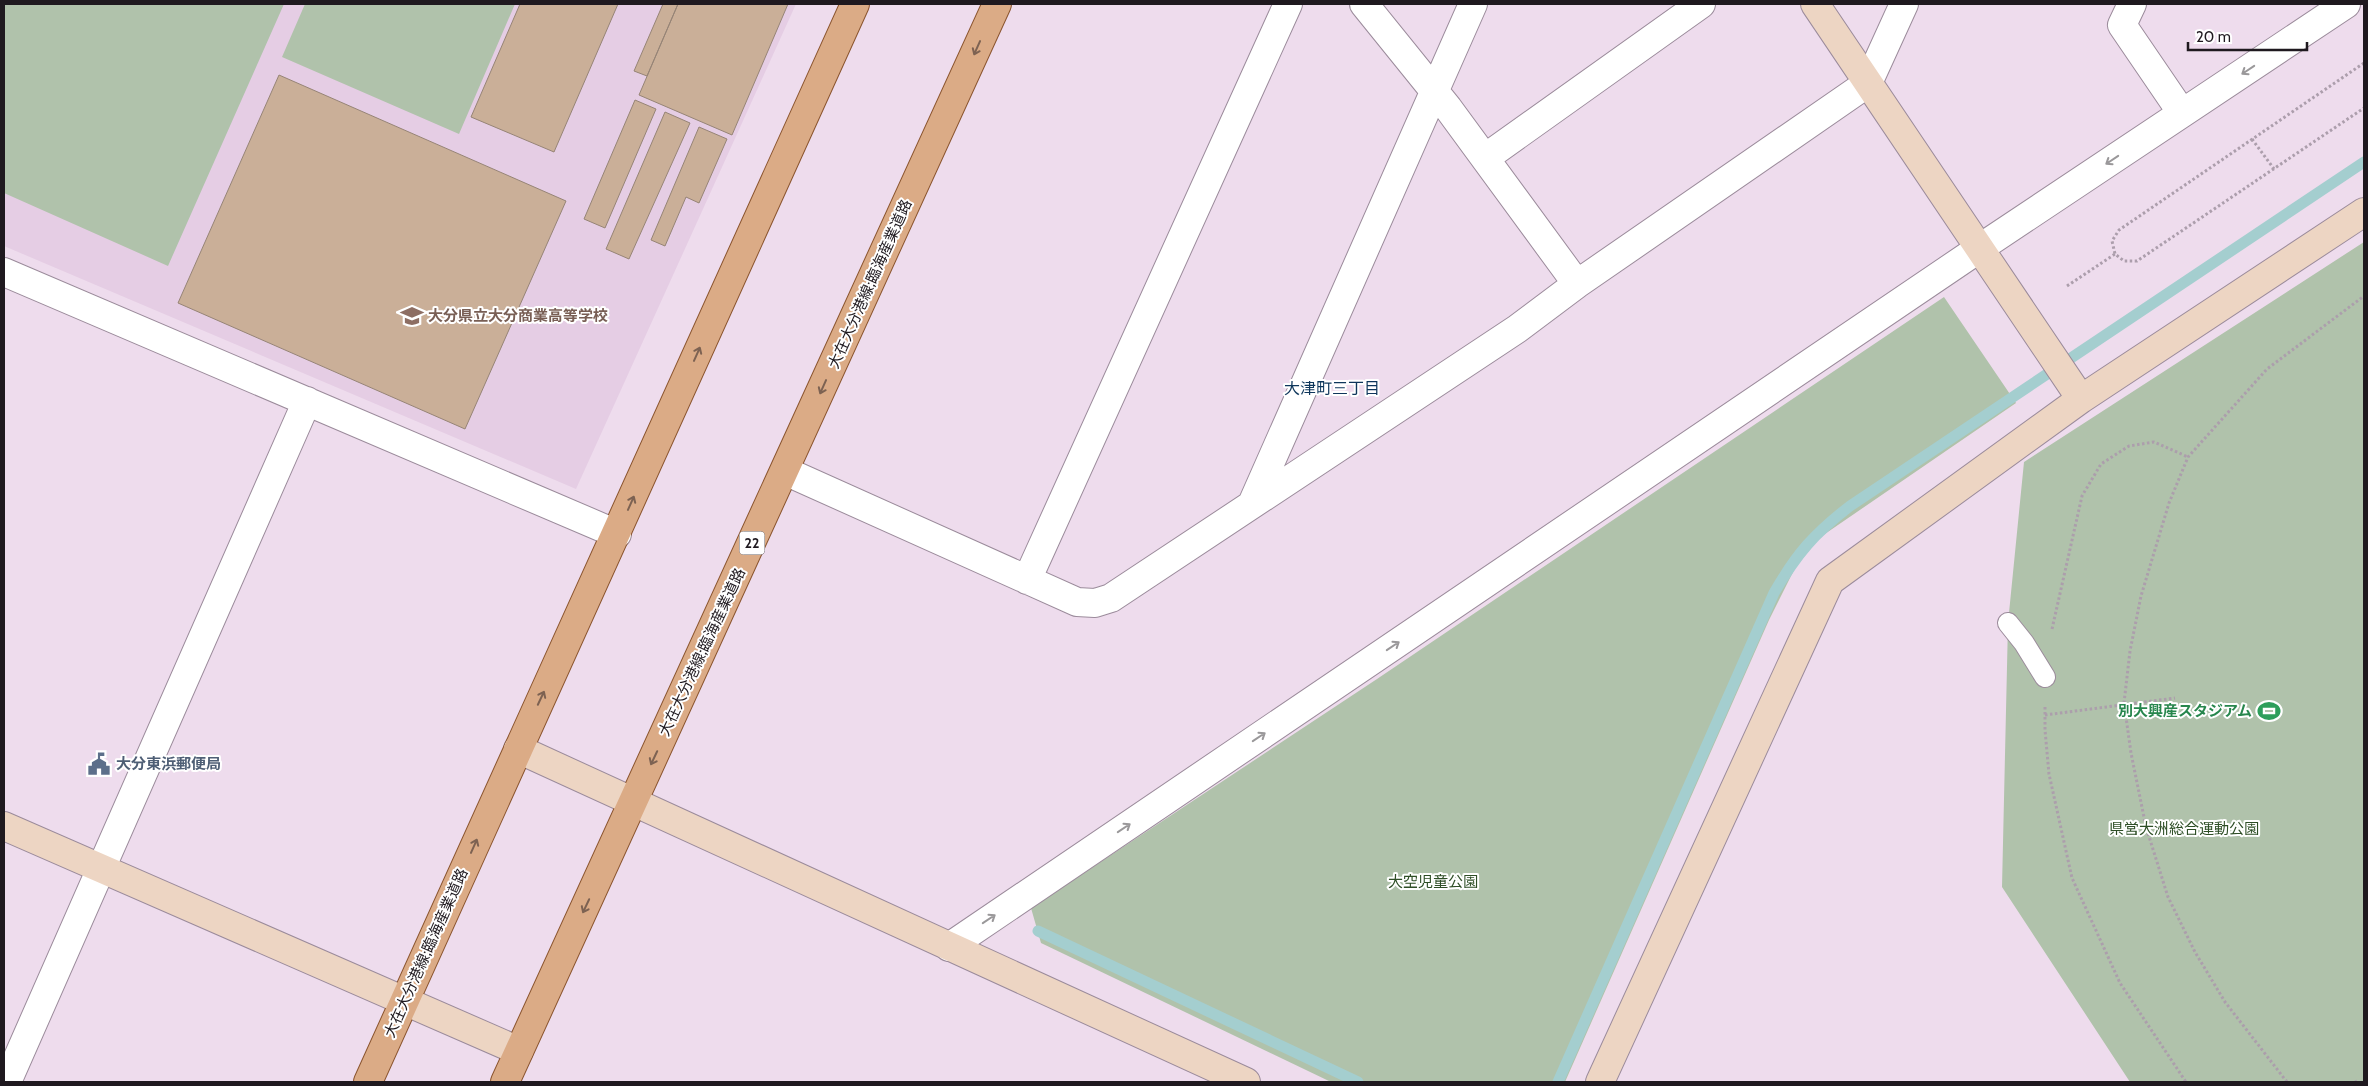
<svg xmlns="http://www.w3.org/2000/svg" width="2368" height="1086" viewBox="0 0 2368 1086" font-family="Cabin,'Noto Sans JP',sans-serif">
<rect width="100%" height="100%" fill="#eedced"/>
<!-- built -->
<path fill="#e5cde4" d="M 4,4 L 796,4 L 576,489 L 4,246 Z"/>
<!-- green -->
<path fill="#b0c2ab" d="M 4,4 L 284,4 L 168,266 L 4,193 Z
M 305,4 L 515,4 L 459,134 L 282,57 Z
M 2364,242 L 2364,1082 L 2130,1082 L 2002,887 L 2008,623 L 2024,462 Z
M 1944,297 L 2016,403 L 1819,538 L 1795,568 L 1769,620 L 1565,1082 L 1331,1082 L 1041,943 L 1031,908 L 1377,679 Z"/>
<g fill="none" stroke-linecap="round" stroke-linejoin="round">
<!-- stream -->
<path stroke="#a4cecf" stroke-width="11" d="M 1038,931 L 1358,1082
M 1558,1082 L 1774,593 C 1797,553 1814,534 1850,506 L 2364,162"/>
</g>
<!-- building -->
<path fill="#caaf98" stroke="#968476" d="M 520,4 L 618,4 L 554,152 L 471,117 Z
M 663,4 L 678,4 L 647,76 L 634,71 Z
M 678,4 L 788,4 L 732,135 L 639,95 Z
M 279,75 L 566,201 L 465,429 L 178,303 Z
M 635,100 L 656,109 L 605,228 L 584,219 Z
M 665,112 L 690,123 L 629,259 L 606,249 Z
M 699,127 L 727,139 L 699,203 L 686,197 L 665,246 L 651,240 Z"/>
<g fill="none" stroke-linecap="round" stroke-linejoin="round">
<defs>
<path id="lane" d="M 2008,623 L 2024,643 L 2045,677"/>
<path id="street" d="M 1364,4 L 1448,108 L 1577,284
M 2132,4 L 2122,25 L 2182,113
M 1485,158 L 1701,4
M 4,272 L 617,534
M 785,471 L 1077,602 L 1095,603 L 1111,598 L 1517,329 L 1577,284 L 1868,83 L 1904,4
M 1252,504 L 1473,4
M 1027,580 L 1288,4
M 949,947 L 1980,248 L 2346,4
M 7,1082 L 307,401"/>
<path id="secondary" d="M 1815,4 L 2081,399
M 518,749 L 1246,1082
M 4,826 L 519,1051
M 1600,1082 L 1830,581 L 2081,399 L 2364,212"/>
<path id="primary" d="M 368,1082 L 855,4
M 505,1082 L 997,4"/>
</defs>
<!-- lane casing -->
<use href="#lane" stroke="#9b8b9b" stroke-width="22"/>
<!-- street casing -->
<use href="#street" stroke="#9b8b9b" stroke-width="30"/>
<!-- secondary casing -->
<use href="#secondary" stroke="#9b8b9b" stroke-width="30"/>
<!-- primary casing -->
<use href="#primary" stroke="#8a542e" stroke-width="30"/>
<!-- path -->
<path stroke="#ac9eac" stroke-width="3" stroke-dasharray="2.5 2.5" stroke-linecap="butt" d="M 2364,63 L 2119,230 L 2112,241 L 2115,254 L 2124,261 L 2137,261 L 2364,108
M 2252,139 L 2274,169
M 2067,286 L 2115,254
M 2052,629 L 2082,496 L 2101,464 L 2129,446 L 2154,442 L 2188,457
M 2045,707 L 2045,730 L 2049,774 L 2072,878 L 2120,983 L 2186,1082
M 2045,715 L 2175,698
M 2287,1082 L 2225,1002 L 2195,952 L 2168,897 L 2146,827 L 2131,753 L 2124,703 L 2130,651 L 2141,596 L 2169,503 L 2188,457 L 2267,369 L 2364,296
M 2355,1082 L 2357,1081"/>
<!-- lane -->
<use href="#lane" stroke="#fff" stroke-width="20"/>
<!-- street -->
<use href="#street" stroke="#fff" stroke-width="28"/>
<!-- secondary -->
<use href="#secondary" stroke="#edd5c3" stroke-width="28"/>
<!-- primary -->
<use href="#primary" stroke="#dbab86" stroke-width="28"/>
</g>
<!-- one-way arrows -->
<defs><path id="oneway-shaft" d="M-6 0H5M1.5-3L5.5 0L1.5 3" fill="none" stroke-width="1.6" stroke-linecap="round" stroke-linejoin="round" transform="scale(1.25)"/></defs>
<g stroke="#7d6252">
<use href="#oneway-shaft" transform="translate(977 48) rotate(114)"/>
<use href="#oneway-shaft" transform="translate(697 354) rotate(-66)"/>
<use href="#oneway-shaft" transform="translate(823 387) rotate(114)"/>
<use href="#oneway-shaft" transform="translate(631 503) rotate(-66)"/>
<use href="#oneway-shaft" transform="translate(541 698) rotate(-65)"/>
<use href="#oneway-shaft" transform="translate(654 758) rotate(115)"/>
<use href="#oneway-shaft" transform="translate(474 846) rotate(-66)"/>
<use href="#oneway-shaft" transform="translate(586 906) rotate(115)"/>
</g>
<g stroke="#9a989a">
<use href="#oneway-shaft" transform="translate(2248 70) rotate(146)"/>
<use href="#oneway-shaft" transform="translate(2112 160) rotate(146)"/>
<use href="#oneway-shaft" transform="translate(1393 646) rotate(-34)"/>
<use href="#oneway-shaft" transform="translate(1259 737) rotate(-34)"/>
<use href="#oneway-shaft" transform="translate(1124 828) rotate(-34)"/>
<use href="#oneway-shaft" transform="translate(989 919) rotate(-34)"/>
</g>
<!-- icons -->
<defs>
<symbol id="school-bare" viewBox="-9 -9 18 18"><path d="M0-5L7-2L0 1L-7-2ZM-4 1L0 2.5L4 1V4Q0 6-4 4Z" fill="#8d6e63" stroke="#fff" stroke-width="2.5" paint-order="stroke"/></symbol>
<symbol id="stadium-bare" viewBox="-9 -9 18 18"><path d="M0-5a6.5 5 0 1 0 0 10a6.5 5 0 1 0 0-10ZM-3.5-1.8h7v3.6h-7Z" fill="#2e9e5b" stroke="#fff" stroke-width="2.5" paint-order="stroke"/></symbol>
<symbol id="civic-bare" viewBox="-9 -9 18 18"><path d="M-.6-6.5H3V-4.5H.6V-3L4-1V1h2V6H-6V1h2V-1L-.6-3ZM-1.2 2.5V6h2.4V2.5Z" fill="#5c6f8a" stroke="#fff" stroke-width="2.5" paint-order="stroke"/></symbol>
</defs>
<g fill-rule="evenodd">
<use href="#school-bare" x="396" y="300" width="32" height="32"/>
<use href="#stadium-bare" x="2253" y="695" width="32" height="32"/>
<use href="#civic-bare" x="83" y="748" width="32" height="32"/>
</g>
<g text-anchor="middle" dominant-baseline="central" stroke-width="4" stroke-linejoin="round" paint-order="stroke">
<!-- shield labels -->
<rect fill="#fff" stroke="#625e62" stroke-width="1" x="739.5" y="531.5" width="25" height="23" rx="4"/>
<g font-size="14" font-weight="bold" fill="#1f191f">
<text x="752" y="543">22</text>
</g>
<!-- street labels -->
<g font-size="15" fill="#1f191f" stroke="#fff">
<text transform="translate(870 284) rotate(-66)">大在大分港線;臨海産業道路</text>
<text transform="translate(702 652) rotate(-65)">大在大分港線;臨海産業道路</text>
<text transform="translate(426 953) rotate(-66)">大在大分港線;臨海産業道路</text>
</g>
<!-- education labels -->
<g font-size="15" font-weight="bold" fill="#785e54" stroke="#fff" text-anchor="start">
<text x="428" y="316">大分県立大分商業高等学校</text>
</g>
<!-- leisure labels -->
<g font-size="15" font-weight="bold" fill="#27864d" stroke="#fff" text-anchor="end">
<text x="2252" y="711">別大興産スタジアム</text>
</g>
<!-- service labels -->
<g font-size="15" font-weight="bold" fill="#4e5e75" stroke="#fff" text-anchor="start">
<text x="116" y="764">大分東浜郵便局</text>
</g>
<!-- park labels -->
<g font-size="15" fill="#2e4e26" stroke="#fff">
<text x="2184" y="829">県営大洲総合運動公園</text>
<text x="1433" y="882">大空児童公園</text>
</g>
<!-- neighbourhood labels -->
<g font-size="16" fill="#0e365b" stroke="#fff">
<text x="1332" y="388">大津町三丁目</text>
</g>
</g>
<!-- border -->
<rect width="2368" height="1086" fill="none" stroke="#1f191f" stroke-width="10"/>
<!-- scale -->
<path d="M2188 42v8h119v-8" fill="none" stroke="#1f191f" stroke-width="2.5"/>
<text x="2196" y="42" font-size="15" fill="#1f191f" stroke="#ffffff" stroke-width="4" paint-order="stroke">20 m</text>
</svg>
